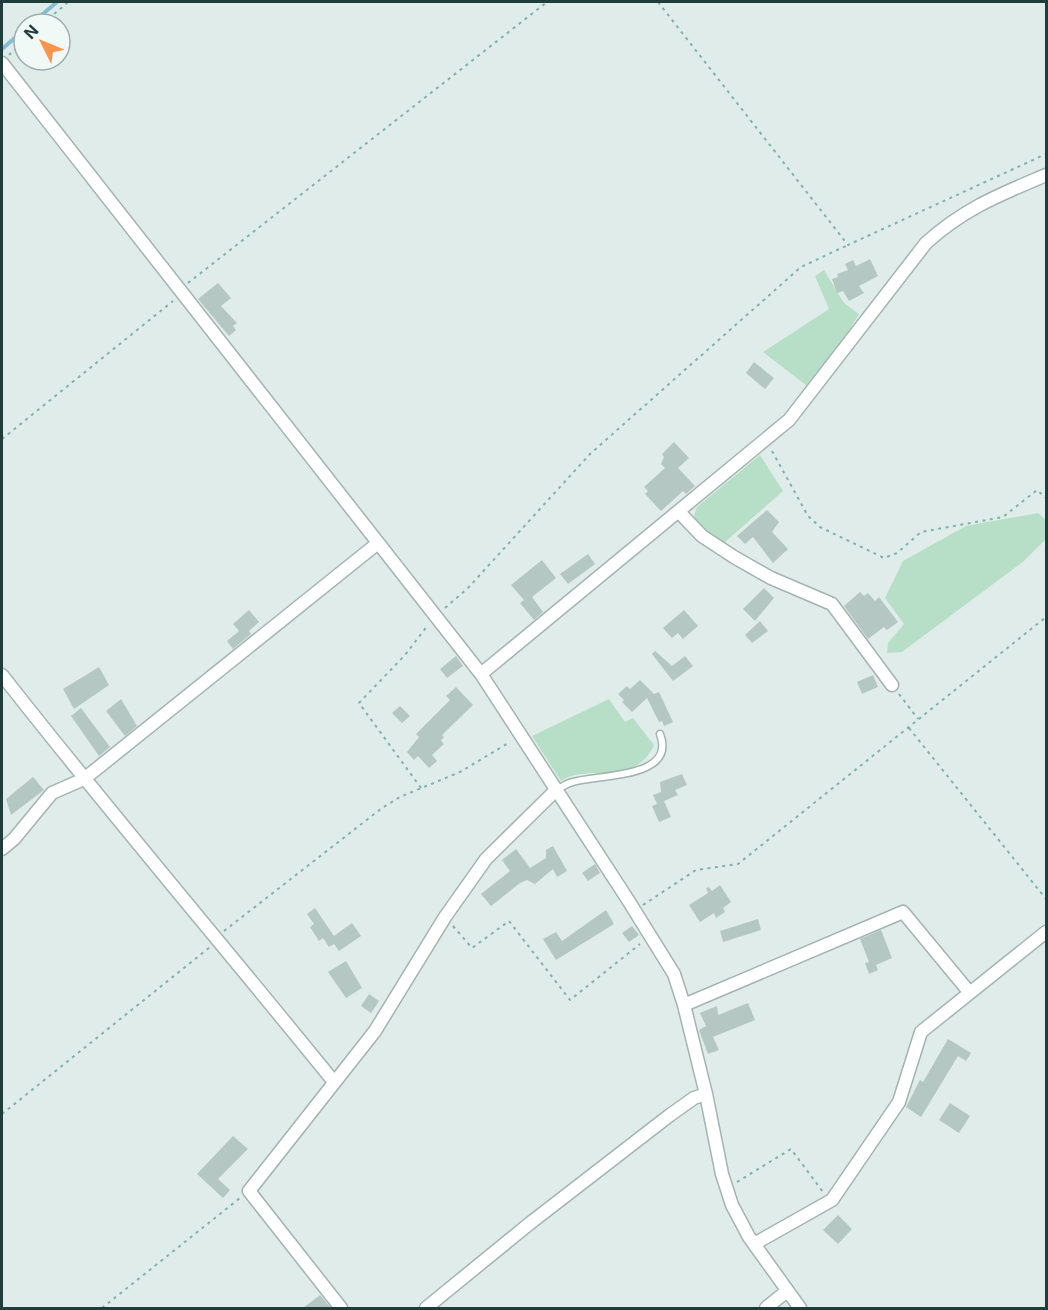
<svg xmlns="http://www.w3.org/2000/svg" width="1048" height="1310" viewBox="0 0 1048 1310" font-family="Inter,sans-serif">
<rect width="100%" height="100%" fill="#e0ece9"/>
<!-- green -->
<path fill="#b7dfc8" d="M 824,270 L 844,303 L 859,314 L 833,356 L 807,386 L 763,352 L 829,309 L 815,276 Z
M 760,455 L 783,491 L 724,543 L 700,526 L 694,516 L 697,507 Z
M 1038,513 L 1046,520 L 1045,540 L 1024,561 L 902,652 L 887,653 L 888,643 L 904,624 L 885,598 L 903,561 L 966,526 Z
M 609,699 L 625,722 L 633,718 L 654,745 C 635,788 586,763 561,781 L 532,736 Z"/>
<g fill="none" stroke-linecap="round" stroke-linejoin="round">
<!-- stream -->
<path stroke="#83bdd6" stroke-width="4" d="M 31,24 L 57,2
M 2,49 L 24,30"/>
</g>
<!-- building -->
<path fill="#b5c7c2" d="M 870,259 L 878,276 L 859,286 L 864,293 L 849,301 L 843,291 L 837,293 L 832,279 L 838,277 L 837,274 L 848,270 L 845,264 L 853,260 L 856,266 Z
M 218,283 L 231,298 L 221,306 L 237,323 L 233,326 L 236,330 L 229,336 L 198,299 Z
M 754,362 L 774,378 L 765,389 L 746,373 Z
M 674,442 L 689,458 L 678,468 L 695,486 L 686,494 L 683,491 L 661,511 L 645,494 L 648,491 L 644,487 L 665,468 L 661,464 L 664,457 L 662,454 Z
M 767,510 L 779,522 L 772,532 L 788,549 L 773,563 L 753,537 L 745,544 L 737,536 Z
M 588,554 L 595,564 L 568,584 L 560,574 Z
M 542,560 L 556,578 L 532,597 L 543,612 L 534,620 L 520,603 L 524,600 L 511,585 Z
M 764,588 L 774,598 L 755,621 L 743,609 Z
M 860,592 L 864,596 L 868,593 L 875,601 L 879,597 L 898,622 L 887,630 L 884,627 L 868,639 L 844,606 Z
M 249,610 L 259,622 L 249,631 L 251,634 L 233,649 L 227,641 L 239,631 L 233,624 Z
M 684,610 L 698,626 L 683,639 L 678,633 L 672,638 L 663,628 Z
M 760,621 L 768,631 L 752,643 L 745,635 Z
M 655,651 L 672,666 L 685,656 L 693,666 L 673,681 L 652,654 Z
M 456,656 L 463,666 L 447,678 L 440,669 Z
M 99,667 L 109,685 L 74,709 L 63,689 Z
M 873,675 L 878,687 L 862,694 L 857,682 Z
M 640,680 L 654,694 L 659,692 L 673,722 L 664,726 L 662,721 L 659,722 L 647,698 L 632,712 L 622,702 L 624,700 L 618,694 L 627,686 L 630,689 Z
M 456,687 L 473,705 L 442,735 L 444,737 L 441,740 L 444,744 L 432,755 L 437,761 L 429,768 L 418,756 L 414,760 L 407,752 L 419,737 L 416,734 L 450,700 L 446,696 Z
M 121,699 L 137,726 L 125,736 L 106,711 Z
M 400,706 L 410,716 L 402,723 L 392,713 Z
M 81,708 L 110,747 L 99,756 L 71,716 Z
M 682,774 L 687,785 L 675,790 L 678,795 L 657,804 L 653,795 L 661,792 L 660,782 Z
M 33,777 L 44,790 L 11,815 L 6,799 Z
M 664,801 L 671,817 L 659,822 L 652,806 Z
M 553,846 L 567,871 L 557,877 L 553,869 L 535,884 L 527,880 L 520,883 L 491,906 L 481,894 L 510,871 L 502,860 L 516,849 L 530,868 L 546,858 L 546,850 Z
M 595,864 L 600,873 L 588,881 L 582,873 Z
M 720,885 L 731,902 L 723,908 L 725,912 L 716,918 L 714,913 L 700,922 L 689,905 L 708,893 L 706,888 L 709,887 L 712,891 Z
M 315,908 L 334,936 L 352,923 L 361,936 L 339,951 L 334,944 L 329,947 L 323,938 L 319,941 L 310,927 L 314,924 L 307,914 Z
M 606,910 L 614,924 L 556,960 L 543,939 L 556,932 L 562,941 Z
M 758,919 L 761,930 L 723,942 L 720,931 Z
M 632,926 L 639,935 L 629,942 L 622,933 Z
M 881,930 L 892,958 L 876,965 L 878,970 L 869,974 L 865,963 L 869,962 L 860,939 Z
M 346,961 L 362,988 L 346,998 L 328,972 Z
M 369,994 L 379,1001 L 371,1013 L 361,1006 Z
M 748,1003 L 755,1020 L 713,1037 L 719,1050 L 708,1054 L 699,1030 L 706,1026 L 700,1013 L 717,1006 L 718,1015 Z
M 948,1039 L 971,1053 L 966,1061 L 958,1056 L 921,1117 L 906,1107 L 920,1080 L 923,1082 Z
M 950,1103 L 970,1116 L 959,1133 L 939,1120 Z
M 233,1136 L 248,1149 L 218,1179 L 230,1190 L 223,1198 L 197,1174 Z
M 838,1215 L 852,1229 L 838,1244 L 823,1230 Z
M 320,1295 L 331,1308 L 303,1308 Z"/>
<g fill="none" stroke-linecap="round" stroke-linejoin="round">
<defs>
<path id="service" d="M 556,790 C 562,787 567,783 573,782 C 599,774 677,779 660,734"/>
<path id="minor" d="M 2,63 L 481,674 L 628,900 L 674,974 L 684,1005 L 706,1094 L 722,1174 L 732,1205 L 749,1237 L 800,1308
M 680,513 L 702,536 L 734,557 L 771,578 L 832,604 L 892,685
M 481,674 L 789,420 L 926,243 C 965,208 999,195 1046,175
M 2,675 C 110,813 224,946 334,1082
M 2,849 L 14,839 L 52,793 L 84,779 L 378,543
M 684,1005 L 903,912 L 970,993
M 754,1244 L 832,1200 L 899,1102 L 921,1032 L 1046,932
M 341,1308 L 249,1191 L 375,1031 L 445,917 L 486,859 L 556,790
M 426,1308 L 529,1224 L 670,1115 L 694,1098 L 706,1094
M 766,1308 L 787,1291"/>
</defs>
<!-- service casing -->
<use href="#service" stroke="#a2b4b1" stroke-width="9"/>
<!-- minor casing -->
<use href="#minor" stroke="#a2b4b1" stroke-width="15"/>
<!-- path -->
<path stroke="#7eb3aa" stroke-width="2" stroke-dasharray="3 4.5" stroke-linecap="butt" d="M 658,2 L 848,245 L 1046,154
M 43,24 L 68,2
M 9,55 L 24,41
M 188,283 L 547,2
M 2,439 L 173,301
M 772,451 L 808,516 L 820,527 L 884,558 L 897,553 L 921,532 L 1003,517 L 1037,490 L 1046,498
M 445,608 L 468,588 L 590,454 L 801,267 L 848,245
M 899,694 L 918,719
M 909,728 L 1046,899
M 421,788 L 359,703 L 405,655 L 428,625
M 643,905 L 696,870 L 738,864 L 1046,617
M 453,926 L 472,948 L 509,921 L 570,1000 L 640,944
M 224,931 L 382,808 L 400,797 L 460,772 L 510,742
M 2,1114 L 210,947
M 737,1182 L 791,1149 L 823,1192
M 102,1308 L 240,1198"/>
<!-- service -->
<use href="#service" stroke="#fff" stroke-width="6"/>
<!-- minor -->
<use href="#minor" stroke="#fff" stroke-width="12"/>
</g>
<!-- border -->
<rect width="1048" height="1310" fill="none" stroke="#1f3e3b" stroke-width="6"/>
<!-- north arrow -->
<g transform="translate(42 42) rotate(313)"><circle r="28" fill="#f1f9f6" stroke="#9daeab" stroke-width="1.5"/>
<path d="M0-4.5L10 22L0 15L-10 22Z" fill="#fd944d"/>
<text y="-9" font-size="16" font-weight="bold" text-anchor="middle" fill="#1f3e3b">N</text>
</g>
</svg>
